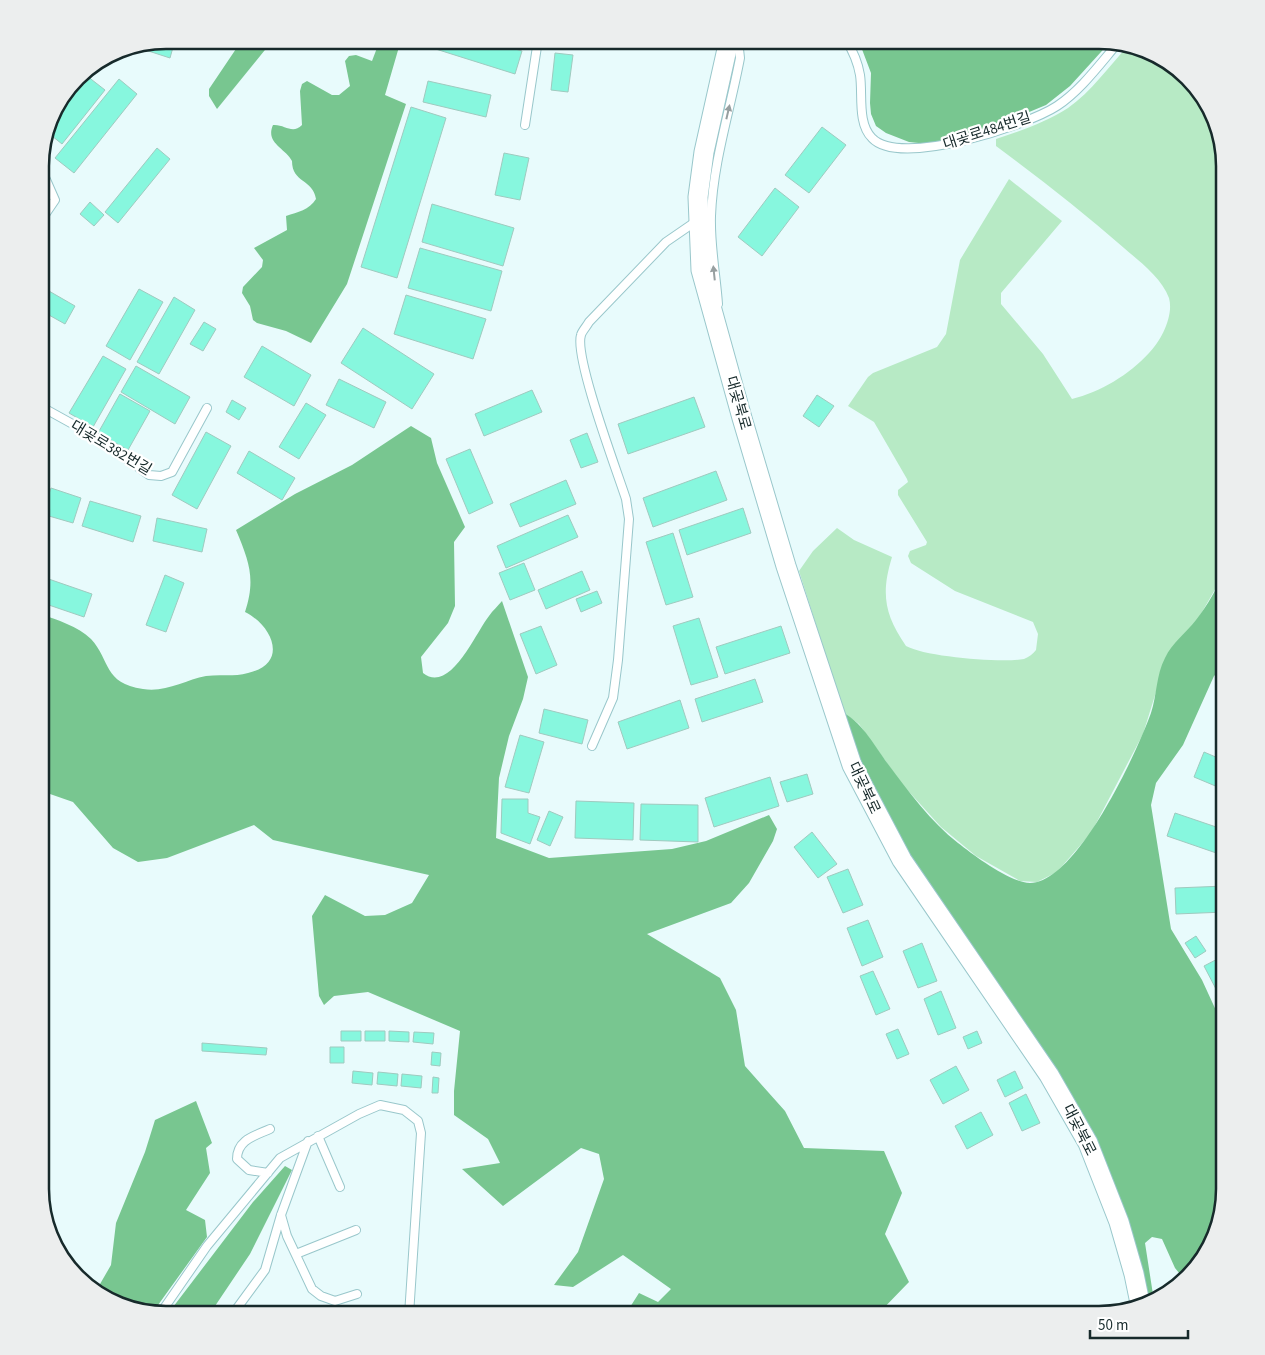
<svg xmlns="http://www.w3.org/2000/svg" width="1265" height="1355" viewBox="0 0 1265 1355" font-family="'Source Sans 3','Noto Sans KR',sans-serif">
<rect width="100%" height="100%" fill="#e8fbfc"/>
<!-- green -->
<path fill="#b7eac5" d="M 1128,46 L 1155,53 L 1199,89 L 1218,125 L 1225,165 L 1225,572 L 1156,692 L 1143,734 L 1091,833 L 1057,872 L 1037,882 L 1020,881 L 976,856 L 941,827 L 902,784 L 859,724 L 844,713 L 799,571 L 813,551 L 837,528 L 854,540 L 892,557 C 881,593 884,614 906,646 C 926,657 1001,663 1024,659 C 1029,657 1033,654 1036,650 L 1038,634 L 1033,622 L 955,591 L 911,563 L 908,556 L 910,551 L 926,545 L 927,542 L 898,495 L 898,490 L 908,482 L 907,479 L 874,422 L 848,406 L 868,377 L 873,373 L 937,347 L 946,334 L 960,260 L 1009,179 L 1062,221 L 1001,293 L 1001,304 L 1043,354 L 1072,399 C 1100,392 1129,375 1149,353 C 1161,341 1174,316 1169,298 C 1162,278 1139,261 1124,248 C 1083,212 1040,179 996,146 L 996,139 C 1021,131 1046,122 1068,108 C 1091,92 1109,66 1128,46 Z"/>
<!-- forest -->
<path fill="#78c690" d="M 242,40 L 273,40 L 217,109 L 209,96 L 209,89 Z
M 380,40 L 401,40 L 385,95 L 406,104 L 347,284 L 311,343 L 286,331 L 257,323 L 253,320 L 250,306 L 242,293 L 243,287 L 262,267 L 263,260 L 254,248 L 287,230 L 286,216 C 298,212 309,210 316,199 C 313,179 292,183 292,161 C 285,148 265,143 273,125 C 285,124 292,135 302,125 L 300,91 L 302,84 L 307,81 L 332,95 L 339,95 L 350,86 L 345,61 L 349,56 L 356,55 L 372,61 Z
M 871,40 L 904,40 L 909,46 L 916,40 L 1111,41 L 1070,86 L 1046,105 L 993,127 L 928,144 L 909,142 L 886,133 L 876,126 L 871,114 L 870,103 L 871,73 L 860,44 Z
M 411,426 L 431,438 L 437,463 L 465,527 L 454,542 L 455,606 L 448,623 L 421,657 L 423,673 C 450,695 476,632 489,616 C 493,610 498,606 502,601 L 528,677 L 523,699 L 509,736 L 499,778 L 496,838 L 549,858 L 672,849 L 706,841 L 769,815 L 777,829 L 773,841 L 749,883 L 731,903 L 647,934 L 720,978 L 736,1010 L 745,1066 L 785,1111 L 804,1148 L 884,1151 L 902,1193 L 885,1234 L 909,1282 L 877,1315 L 652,1315 L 651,1313 L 625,1315 L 639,1293 L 658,1302 L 671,1289 L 623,1255 L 573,1287 L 554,1285 L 578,1252 L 604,1179 L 599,1154 L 581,1148 L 503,1206 L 462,1169 L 500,1163 L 488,1139 L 454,1115 L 454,1091 L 460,1031 L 368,992 L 334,996 L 324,1005 L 319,996 L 312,916 L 325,895 L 365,916 L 385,915 L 412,903 L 429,875 L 273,840 L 254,825 L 167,858 L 138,862 L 113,848 L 73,802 L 50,794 L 40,794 L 40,614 C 57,620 78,626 91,639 C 111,661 103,683 143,689 C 165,693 185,680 206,676 C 220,674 234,677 248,673 C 289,664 273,626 245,612 C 256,579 249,561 236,530 L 295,494 L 352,465 Z
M 1225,572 L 1225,673 L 1217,673 L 1214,676 L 1183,745 L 1156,783 L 1151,805 L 1171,929 L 1202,980 L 1225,1030 L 1225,1190 L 1212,1245 L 1184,1279 L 1175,1268 L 1162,1239 L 1152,1237 L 1145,1243 L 1154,1301 L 1149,1304 L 1124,1216 L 866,794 L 844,713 C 864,725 874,745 888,764 C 908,791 931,822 958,843 C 975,856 1009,882 1030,883 C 1077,883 1137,752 1151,713 C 1157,695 1156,675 1165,658 C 1172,643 1186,633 1196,620 C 1208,605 1216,589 1225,572 Z
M 196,1101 L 212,1143 L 206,1148 L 210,1173 L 186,1210 L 205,1220 L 207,1237 L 153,1312 L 110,1302 L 96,1291 L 111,1265 L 116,1223 L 145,1152 L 155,1120 Z
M 285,1166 L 292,1170 L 250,1254 L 209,1315 L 167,1315 L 253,1202 Z"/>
<!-- building -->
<path fill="#87f7de" stroke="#9fcabf" d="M 166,40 L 175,40 L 170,58 L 133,46 Z
M 407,40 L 485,40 L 522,51 L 515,74 Z
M 555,53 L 573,55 L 568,92 L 551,90 Z
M 87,76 L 105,90 L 62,144 L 47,132 L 50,122 Z
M 119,79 L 137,94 L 74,173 L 55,158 Z
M 428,81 L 491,95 L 486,117 L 423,102 Z
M 411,107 L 446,118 L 397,278 L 361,267 Z
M 822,127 L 846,145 L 809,193 L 785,175 Z
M 157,148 L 170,159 L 118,223 L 105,212 Z
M 504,153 L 529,158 L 520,200 L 495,195 Z
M 775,188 L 799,207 L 762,256 L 738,237 Z
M 90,202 L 104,215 L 94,226 L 80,214 Z
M 432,204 L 514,228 L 503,266 L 422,242 Z
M 420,248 L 502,271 L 491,311 L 408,288 Z
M 42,287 L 75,306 L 65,324 L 40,310 Z
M 139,289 L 163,302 L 130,360 L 106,346 Z
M 406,295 L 486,319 L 473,359 L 394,334 Z
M 174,297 L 195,310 L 159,374 L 137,362 Z
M 204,322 L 216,329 L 203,351 L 190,344 Z
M 363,328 L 434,374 L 412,409 L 341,363 Z
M 262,346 L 311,375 L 294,406 L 244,377 Z
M 103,356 L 126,369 L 93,427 L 69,413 Z
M 136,366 L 190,397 L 175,424 L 121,392 Z
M 339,379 L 386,402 L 374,428 L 326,405 Z
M 532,390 L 542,412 L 484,436 L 475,414 Z
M 120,394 L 150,411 L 128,450 L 98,433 Z
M 817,395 L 834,406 L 819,427 L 803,416 Z
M 694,397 L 705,427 L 628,454 L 618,424 Z
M 232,400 L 246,408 L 239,420 L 226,412 Z
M 306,403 L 326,415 L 299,459 L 279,447 Z
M 206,432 L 231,446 L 197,509 L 172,495 Z
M 587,433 L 598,462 L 581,468 L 570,440 Z
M 470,449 L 493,503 L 469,514 L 446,459 Z
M 249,451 L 295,478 L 282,500 L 237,473 Z
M 716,471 L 727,500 L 653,527 L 643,498 Z
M 566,480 L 576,504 L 520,527 L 510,504 Z
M 51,488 L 81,498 L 73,523 L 42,514 Z
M 90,501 L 141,516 L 133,542 L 82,526 Z
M 743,508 L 751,533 L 687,555 L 679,530 Z
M 568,515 L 578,537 L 506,568 L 497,546 Z
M 157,518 L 207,529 L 202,552 L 153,541 Z
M 673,533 L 693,597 L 666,605 L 646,542 Z
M 524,563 L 535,590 L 510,600 L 499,573 Z
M 582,571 L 590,590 L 546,609 L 538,590 Z
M 165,575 L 184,583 L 166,632 L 146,625 Z
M 40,576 L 92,594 L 84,617 L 40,602 Z
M 597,591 L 602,603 L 581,612 L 576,599 Z
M 699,618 L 718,677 L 691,685 L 673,626 Z
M 541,626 L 557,665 L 536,674 L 520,634 Z
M 781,626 L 790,653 L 725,674 L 716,647 Z
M 755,679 L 763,702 L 702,722 L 695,699 Z
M 680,700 L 689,728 L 627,749 L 618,722 Z
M 544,709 L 588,720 L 582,744 L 539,733 Z
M 520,735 L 544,742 L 529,793 L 505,787 Z
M 1204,752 L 1225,761 L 1225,790 L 1194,777 Z
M 807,774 L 813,794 L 787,802 L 780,782 Z
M 770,777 L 779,806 L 714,827 L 705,798 Z
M 502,799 L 528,799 L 528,813 L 540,817 L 530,844 L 501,833 Z
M 576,801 L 634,803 L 633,840 L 575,838 Z
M 641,804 L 698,805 L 698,842 L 640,840 Z
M 549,811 L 563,817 L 550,846 L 537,840 Z
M 1175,813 L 1225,830 L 1225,856 L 1167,836 Z
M 812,832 L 837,864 L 818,878 L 794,847 Z
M 848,869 L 863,905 L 843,913 L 827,877 Z
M 1225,886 L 1225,912 L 1176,914 L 1175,888 Z
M 868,920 L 883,957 L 862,966 L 847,928 Z
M 1196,936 L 1206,951 L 1195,958 L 1185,943 Z
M 922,943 L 937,981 L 918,988 L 903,951 Z
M 1225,955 L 1225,984 L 1216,989 L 1204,966 Z
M 873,971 L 890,1009 L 876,1015 L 860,976 Z
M 1225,989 L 1225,1008 L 1218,992 Z
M 941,991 L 956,1028 L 938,1035 L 924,999 Z
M 898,1029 L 909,1054 L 897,1059 L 886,1034 Z
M 341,1031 L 361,1031 L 361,1041 L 341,1041 Z
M 365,1031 L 385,1031 L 385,1041 L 365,1041 Z
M 389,1031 L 409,1032 L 409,1042 L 389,1041 Z
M 977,1031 L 982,1043 L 968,1049 L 963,1037 Z
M 414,1032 L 434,1033 L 433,1044 L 413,1042 Z
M 202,1043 L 267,1048 L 266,1055 L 202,1051 Z
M 330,1047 L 344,1047 L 344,1063 L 330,1063 Z
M 432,1052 L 441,1053 L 440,1066 L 431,1065 Z
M 956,1066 L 969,1090 L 943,1104 L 930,1080 Z
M 353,1071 L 373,1073 L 372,1085 L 352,1083 Z
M 1015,1071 L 1023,1088 L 1005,1097 L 997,1080 Z
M 378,1072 L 398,1074 L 397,1086 L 377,1084 Z
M 402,1074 L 422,1076 L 421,1088 L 401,1086 Z
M 433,1077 L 439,1078 L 438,1093 L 432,1093 Z
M 1026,1094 L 1040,1123 L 1022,1131 L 1009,1103 Z
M 981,1112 L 993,1135 L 967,1149 L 955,1126 Z"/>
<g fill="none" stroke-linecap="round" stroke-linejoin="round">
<defs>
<path id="service" d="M 846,40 C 853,51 858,63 860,75 C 863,94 857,123 872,138 C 900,168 1028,125 1057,106 C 1081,90 1099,65 1118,43
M 525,125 L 538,40
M 40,222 L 55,200 L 40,166
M 718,304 C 716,275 710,246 711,216 C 713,162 730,111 740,58 L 738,40
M 40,406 L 96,437 L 149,475 L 161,476 L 172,472 L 207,408
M 592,746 L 613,698 L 618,660 L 629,519 L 626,499 C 617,471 574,357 581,335 C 582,331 587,326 589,322 L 666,242 L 698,220
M 318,1136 L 340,1187
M 268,1173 L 249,1170 L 237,1159 C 237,1140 254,1136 270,1129
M 281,1215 L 287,1236 L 312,1289 L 321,1296 L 335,1301 L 357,1294
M 296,1254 L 356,1230
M 160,1314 L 207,1246 L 280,1158 L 359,1114 L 380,1105 L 404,1110 L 418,1121 L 421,1133 L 409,1315
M 232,1315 L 265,1270 L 281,1215 L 308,1141"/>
<path id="tertiary" d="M 729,40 L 704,152 L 698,197 L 701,270 L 742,418 L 786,566 L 852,765 L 902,860 L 1049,1075 L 1088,1143 L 1119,1222 L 1134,1274 L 1141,1308"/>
</defs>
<!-- service casing -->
<use href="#service" stroke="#99c7cb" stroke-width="10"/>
<!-- tertiary casing -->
<use href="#tertiary" stroke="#99c7cb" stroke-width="21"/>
<!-- service -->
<use href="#service" stroke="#fff" stroke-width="8"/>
<!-- tertiary -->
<use href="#tertiary" stroke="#fff" stroke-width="19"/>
</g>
<!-- one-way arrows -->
<defs><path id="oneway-solid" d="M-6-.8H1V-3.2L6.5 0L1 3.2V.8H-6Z" transform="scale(1.25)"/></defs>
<g fill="#979fa0">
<use href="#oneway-solid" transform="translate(728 112) rotate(-77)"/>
<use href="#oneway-solid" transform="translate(714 273) rotate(-96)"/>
</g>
<g text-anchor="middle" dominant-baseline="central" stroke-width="4.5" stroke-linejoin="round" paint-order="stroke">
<!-- street labels -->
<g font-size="15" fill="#172a2b" stroke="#fff">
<text transform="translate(987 131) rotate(-18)">대곶로484번길</text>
<text transform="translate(738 403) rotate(74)">대곶북로</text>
<text transform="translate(111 448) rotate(31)">대곶로382번길</text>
<text transform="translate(864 788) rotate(65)">대곶북로</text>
<text transform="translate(1079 1130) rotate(63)">대곶북로</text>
</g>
</g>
<!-- crop -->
<path d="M0 0H1265V1355H0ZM166 49H1099A117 117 0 0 1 1216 166V1189A117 117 0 0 1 1099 1306H166A117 117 0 0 1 49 1189V166A117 117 0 0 1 166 49Z" fill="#eceeee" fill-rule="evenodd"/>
<path fill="none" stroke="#172a2b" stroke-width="2.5" d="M166 49H1099A117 117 0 0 1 1216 166V1189A117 117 0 0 1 1099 1306H166A117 117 0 0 1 49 1189V166A117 117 0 0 1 166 49Z"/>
<!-- scale -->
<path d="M1090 1330v8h98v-8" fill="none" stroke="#172a2b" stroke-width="2.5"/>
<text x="1098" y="1330" font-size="15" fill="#172a2b" stroke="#ffffff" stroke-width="4" paint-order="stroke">50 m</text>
</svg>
